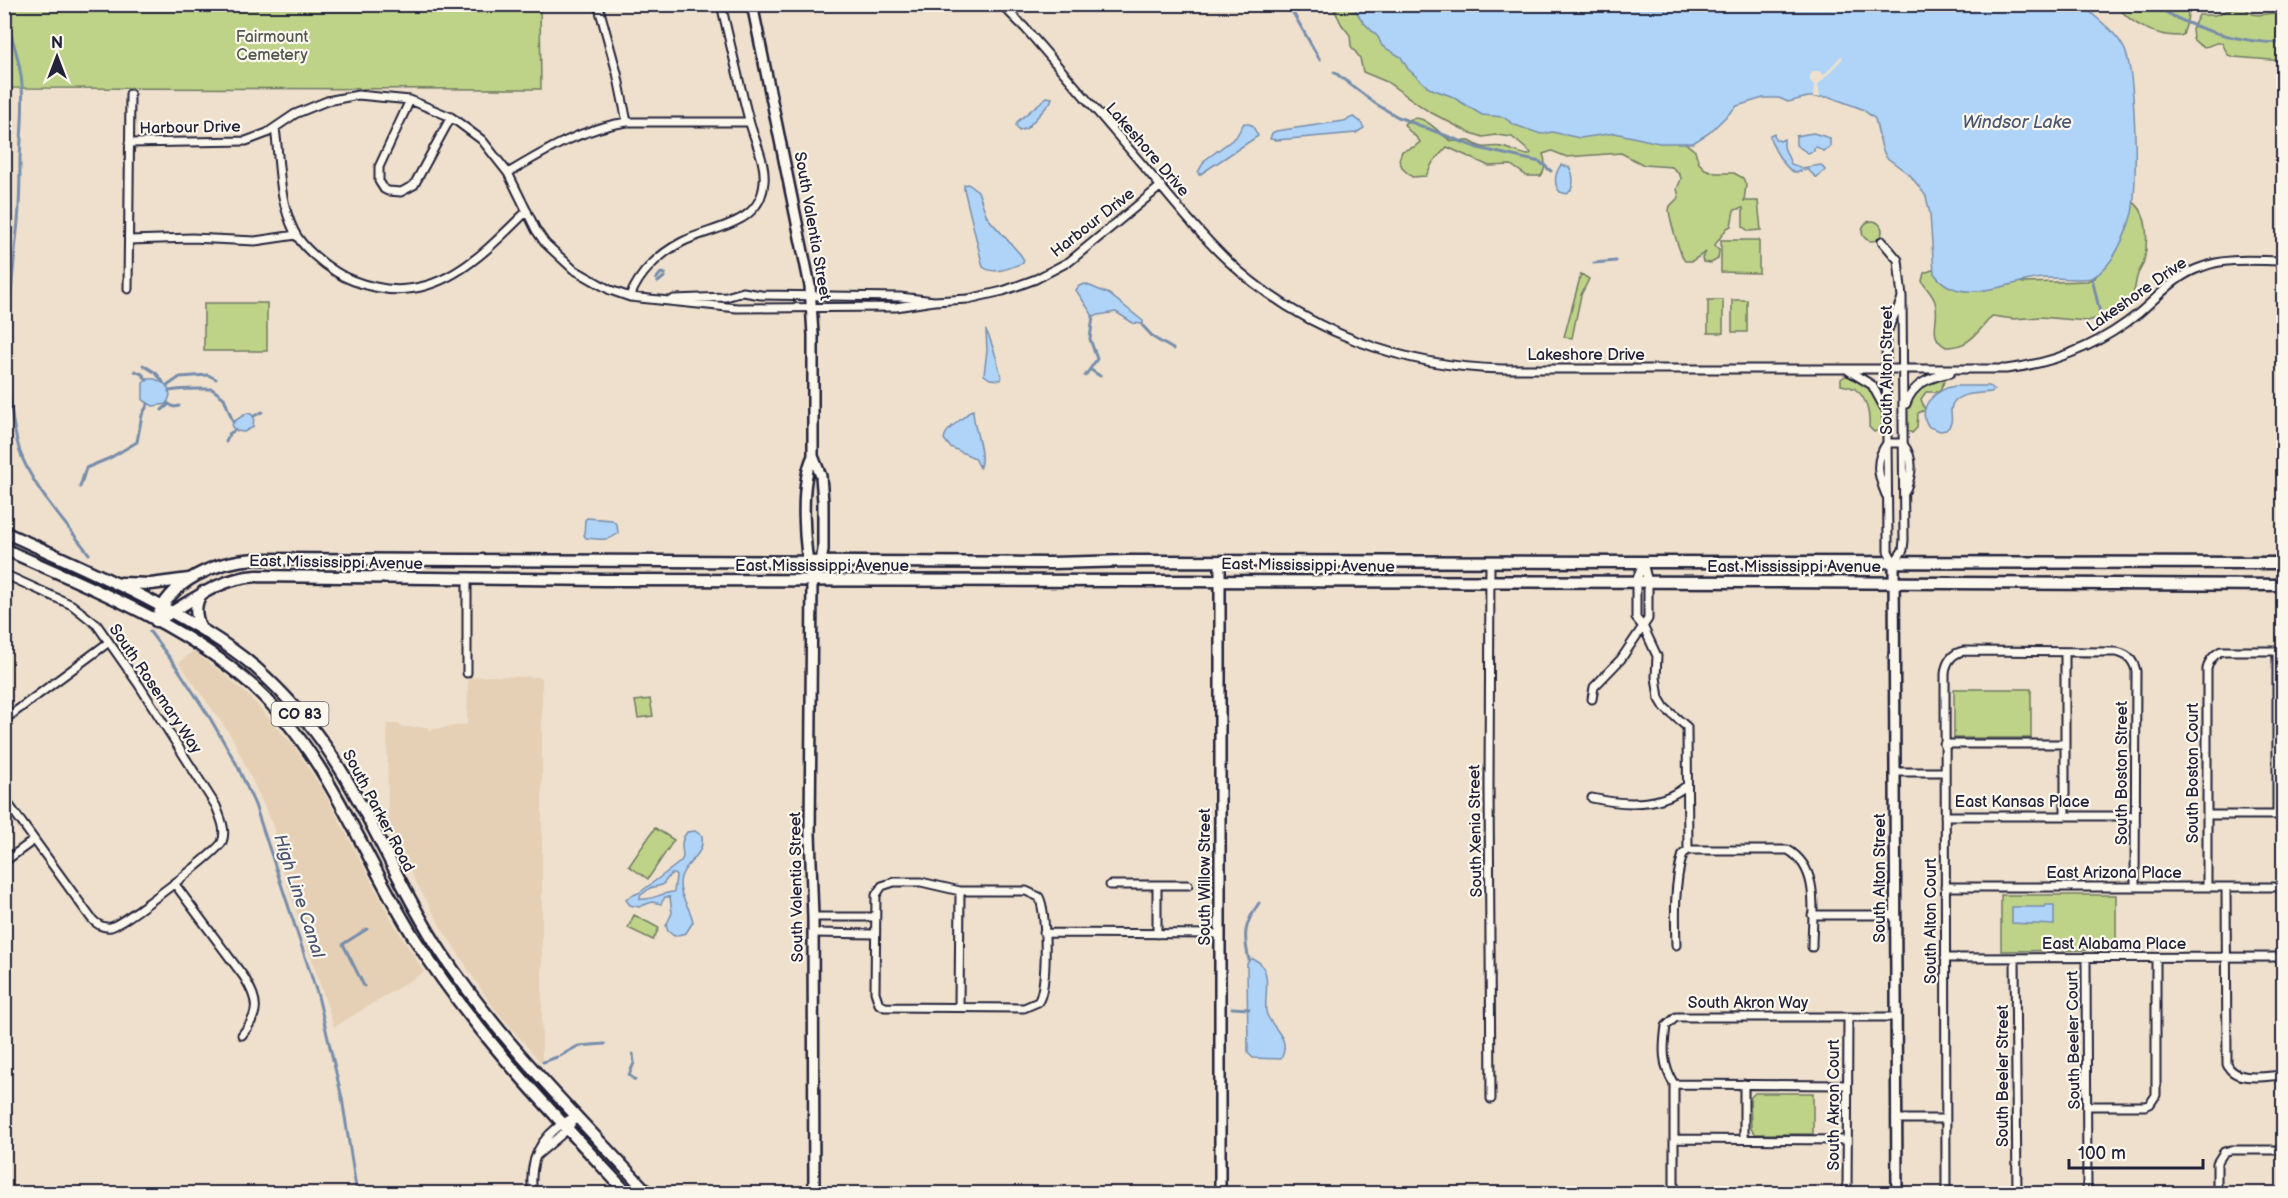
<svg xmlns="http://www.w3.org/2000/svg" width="2288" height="1198" viewBox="0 0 2288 1198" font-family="'Balsamiq Sans',sans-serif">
<rect width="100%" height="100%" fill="#eee0cc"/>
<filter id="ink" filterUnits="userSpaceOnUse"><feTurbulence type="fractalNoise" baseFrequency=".0167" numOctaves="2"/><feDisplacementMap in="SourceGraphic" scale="12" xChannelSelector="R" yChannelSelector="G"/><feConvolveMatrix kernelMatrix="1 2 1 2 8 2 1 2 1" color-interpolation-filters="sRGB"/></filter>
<g filter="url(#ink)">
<!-- built -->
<path fill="#e5d0b6" d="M 193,651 L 224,674 L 250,697 L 295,747 L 324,792 L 394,924 L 424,972 L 334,1027 L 281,865 L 273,825 L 232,737 L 179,663 Z
M 489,676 L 542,677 L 542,1064 L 490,1003 L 441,927 L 390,835 L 388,809 L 387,724 L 400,724 L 401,727 L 428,727 L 428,730 L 467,724 L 468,678 Z"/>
<!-- green -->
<path fill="#bed288" stroke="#707a62" stroke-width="1.5" d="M 5,4 L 540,5 L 541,89 L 5,88 Z
M 1332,5 L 1357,5 L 1605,129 L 1683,141 L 1695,151 L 1699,163 L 1705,169 L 1716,173 L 1734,173 L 1743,178 L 1746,185 L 1744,201 L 1758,201 L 1761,230 L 1749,231 L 1743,227 L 1743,208 L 1734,210 L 1731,226 L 1727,228 L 1714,246 L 1719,250 L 1718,259 L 1711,263 L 1703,262 L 1702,258 L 1706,252 L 1692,261 L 1685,261 C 1680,256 1670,220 1669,210 L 1670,206 L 1679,197 L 1677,189 L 1681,179 L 1680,175 L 1672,167 L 1644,165 L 1621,153 L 1567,157 L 1552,151 L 1543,154 C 1546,162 1546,169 1541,176 L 1527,176 L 1511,165 L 1489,166 L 1447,147 L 1433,162 L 1426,176 L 1412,177 L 1403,169 L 1399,160 L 1402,151 L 1414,147 L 1420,142 C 1416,135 1408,132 1404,124 C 1421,105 1441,138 1452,141 C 1457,142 1461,140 1466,140 C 1473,141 1477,147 1483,147 C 1490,148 1496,145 1502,147 C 1512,149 1519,154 1529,155 L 1531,153 L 1512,137 L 1496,135 L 1483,137 L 1468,132 L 1428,111 L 1387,82 L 1363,72 L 1360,58 L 1351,46 L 1350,35 L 1342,25 Z
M 2116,5 L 2189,5 L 2187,22 L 2183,35 L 2179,36 C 2154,36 2131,24 2116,5 Z
M 2240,6 C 2246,7 2247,11 2253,14 C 2262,17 2273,10 2283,15 L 2283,61 L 2234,57 L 2228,55 L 2222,43 C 2208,41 2208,55 2193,39 L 2192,29 L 2199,15 L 2215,15 Z
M 2133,202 C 2150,213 2148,247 2143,264 C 2141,269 2138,272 2137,277 C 2135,283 2136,289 2132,295 C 2124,308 2102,318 2087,321 L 2040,317 L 2014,319 L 1992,316 C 1979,330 1970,348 1946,347 C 1926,336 1941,319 1935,302 C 1933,294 1925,288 1922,281 L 1924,273 L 1932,270 L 2025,283 L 2087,281 L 2095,278 Z
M1862 231a10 10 0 1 1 20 0a10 10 0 1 1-20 0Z
M 1721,240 L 1759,240 L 1759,273 L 1721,272 Z
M 1581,274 L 1589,279 L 1581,295 L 1572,338 L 1564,337 Z
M 1708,300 L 1723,300 L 1723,333 L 1708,333 Z
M 1732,300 L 1747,300 L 1747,332 L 1732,332 Z
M 204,303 L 267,303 L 267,351 L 204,351 Z
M 1845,376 L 1866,381 C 1876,396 1890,411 1881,429 L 1874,432 L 1869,427 C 1870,415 1867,397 1855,389 C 1850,386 1845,386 1841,385 L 1841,379 Z
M 1941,378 L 1945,380 L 1939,392 L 1926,392 L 1921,399 L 1925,410 L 1918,413 L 1917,428 L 1912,433 L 1905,429 C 1905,399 1909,399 1931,379 L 1936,381 Z
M 1954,689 L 2031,689 L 2031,738 L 1954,738 Z
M 650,699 L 653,716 L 638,718 L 635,701 Z
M 655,828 L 674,840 L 648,879 L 629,866 Z
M 2001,895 L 2116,895 L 2116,950 L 2001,951 Z
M 634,915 L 659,928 L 653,940 L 628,928 Z
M 1755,1093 L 1813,1093 L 1813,1134 L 1756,1134 L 1751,1129 L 1750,1098 Z"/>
<!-- water -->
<path fill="#afd4f8" stroke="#778dac" stroke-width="1.5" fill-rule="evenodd" d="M 1352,5 L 2083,5 C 2096,19 2115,30 2124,48 C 2136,71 2138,186 2132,213 C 2126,235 2113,267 2092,278 C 2073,281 2054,276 2035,279 C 2005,284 1957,307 1934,273 L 1930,214 L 1926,196 L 1910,175 L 1886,157 L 1882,148 L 1875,119 L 1862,109 L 1830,97 L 1808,97 L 1788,102 L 1779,98 L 1763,98 L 1737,106 L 1709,133 L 1693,143 L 1659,143 L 1615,133 L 1580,138 L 1552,132 L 1541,134 L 1515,125 L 1503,117 L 1482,115 L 1451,96 L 1429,88 L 1408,69 L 1401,57 L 1382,46 L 1378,37 L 1363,22 Z
M 1047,97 L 1052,98 L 1050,103 L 1027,128 L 1019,131 L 1016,126 L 1017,122 Z
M 1353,117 L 1360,121 L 1364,128 L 1356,133 L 1277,140 L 1270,139 L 1272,133 L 1276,131 L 1344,121 Z
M 1244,123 L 1252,125 L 1258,136 L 1199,175 L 1198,172 L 1205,160 L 1236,137 Z
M 1774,133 L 1775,139 L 1780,141 L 1784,139 L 1784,147 L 1791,164 L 1802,168 L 1821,165 L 1825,170 L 1817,178 L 1808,170 C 1802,169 1800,173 1794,172 C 1785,169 1770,144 1770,135 Z
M 1813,133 L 1830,138 L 1830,147 L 1823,151 L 1817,147 L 1814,148 L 1814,151 L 1808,153 L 1796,145 L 1796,136 Z
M 1561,165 L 1569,167 C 1574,174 1575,189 1567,194 L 1560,192 C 1553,184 1555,173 1561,165 Z
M 968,184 L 978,191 L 987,217 L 1020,254 L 1024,260 L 1023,263 C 1011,267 995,276 983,267 L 964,189 L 964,185 Z
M 1085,284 L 1109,294 L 1143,321 L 1143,324 L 1133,323 L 1116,312 L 1093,316 L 1076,290 L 1079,286 Z
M 986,331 C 990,336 1002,374 1001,380 L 990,379 L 984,375 L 987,350 Z
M 148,379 L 155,379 L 167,385 L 170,395 L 167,404 L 153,406 L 143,400 L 143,383 Z
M 1955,386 L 1989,386 L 1995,390 L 1991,392 C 1977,394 1950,392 1951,412 C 1952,421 1952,425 1946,430 L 1940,431 L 1929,427 C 1915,407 1936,389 1955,386 Z
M 973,410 C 973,429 985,450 980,468 L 975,458 L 950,447 L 944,439 C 946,427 963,420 970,411 Z
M 247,413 L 251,414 L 254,417 L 253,427 L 244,432 L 236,431 L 232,427 L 233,422 Z
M 587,518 L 612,520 L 617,525 L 618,533 C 609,542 597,539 586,538 L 584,535 L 585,520 Z
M 695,831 L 702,836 C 705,856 686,861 681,877 C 676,895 691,906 693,922 L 686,933 L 674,936 L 668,931 L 666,926 L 672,913 L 670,897 L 665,897 L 661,904 L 652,902 L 639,907 L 630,905 L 626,900 C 631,894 637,895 642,891 C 654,881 668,872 680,862 C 688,856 676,845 687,832 ZM 671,874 L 674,874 L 676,876 L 674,892 C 663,892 651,901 640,899 L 640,896 L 650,888 L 662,885 Z
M 2046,905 L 2054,905 L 2054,925 L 2012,923 L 2012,907 L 2045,907 Z
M 1253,959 C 1274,967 1264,994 1266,1011 C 1268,1027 1293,1036 1281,1059 L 1253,1058 L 1248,1053 L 1247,964 L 1249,960 Z"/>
<!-- pier -->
<path fill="#eee0cc" d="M 1841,56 L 1843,58 L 1818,85 L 1820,97 L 1813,97 L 1814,85 L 1810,81 L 1810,75 L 1814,71 L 1819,71 L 1824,75 Z"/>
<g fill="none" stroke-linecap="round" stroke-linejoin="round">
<!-- stream -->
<path stroke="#778dac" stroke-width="3" d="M 1288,4 L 1320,60
M 2154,4 C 2187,29 2243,43 2284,43
M 4,14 C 12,37 20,61 22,85 C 24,109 21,134 20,158 C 20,182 20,207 17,231 C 10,298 0,386 20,452 C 34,490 65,522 89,554
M 1334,72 L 1376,104 L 1398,117 L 1478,148 L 1540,162 L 1551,171
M 1594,263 L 1616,261
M 2092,278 L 2100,313
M 656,279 L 661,273 L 665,274
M 658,282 L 664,277
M 1142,325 L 1154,338 L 1173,349
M 143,365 L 156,373 L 163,382
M 1091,370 L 1100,376
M 135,371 L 142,374 L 147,380
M 1085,376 L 1097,359 L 1090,339 L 1093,316
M 167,386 L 180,377 L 208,375 L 216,379
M 169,391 C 184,388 197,389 212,389 L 224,398 L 233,422
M 167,403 L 174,407 L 179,406
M 162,410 L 169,404
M 254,416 L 262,412
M 226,442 L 229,434 L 235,430
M 80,487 L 86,468 L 110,458 L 137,442 L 142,415 L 148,404
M 150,632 L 178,669 L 210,718 L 237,765 L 255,805 L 318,996 L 342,1098 L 357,1194
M 1249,960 C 1243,935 1244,924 1259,903
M 364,986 L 343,944 L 367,929
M 1232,1008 L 1249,1009
M 633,1054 L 634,1063 L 629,1075 L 635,1080
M 560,1056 L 578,1046 L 605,1044
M 543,1062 L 557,1057"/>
<defs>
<path id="street" d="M 598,4 L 617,73 L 627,122
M 1001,4 L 1025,28 C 1064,73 1103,118 1141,163 C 1169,196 1197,232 1229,262 C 1304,331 1402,367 1503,369 L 2006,369 C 2055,363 2101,344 2139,313 C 2159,296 2176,275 2202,267 C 2227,257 2257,261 2284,261
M 410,100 L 379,167 L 379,181 L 384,189 L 388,191 L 401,192 L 414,185 L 451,117
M 275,128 C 280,163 278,198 294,231 C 302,247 322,263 336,272 C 348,280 361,284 375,287 C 440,302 485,252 527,211
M 129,143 L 246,141 L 267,133 L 295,114 L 327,101 L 358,95 L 410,100 L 451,117 L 482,140 L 508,173 L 536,230 L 545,243 L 573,269 L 610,290 L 630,297 L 737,308 L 896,307 L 934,301
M 508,173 C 546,150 583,128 627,122 L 749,122
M 129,240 L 192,238 L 255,241 L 296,235
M 1882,241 L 1898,260 L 1902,297 L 1904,540 L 1903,550 L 1894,563 L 1888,551 L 1888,540 L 1886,340 C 1887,323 1898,313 1902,297
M 128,289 L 130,94
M 630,297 C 639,273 659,254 682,242 C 713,226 761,226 764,182 C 766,161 754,140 749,120 C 739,82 730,43 721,4
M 674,299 L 726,297 L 743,292 L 761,295 L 900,297 L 934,301 L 968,299 L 1003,291 L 1036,279 L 1070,261 L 1161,186
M 1849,371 L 1872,385 L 1884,407
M 1906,404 C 1913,383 1931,377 1950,373
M 1903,444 C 1915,459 1912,475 1905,492
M 1886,495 C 1878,476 1874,461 1887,443 L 1903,443
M 1490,562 L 1489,787 L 1491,1099
M 1643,562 L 1636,582 L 1636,618 L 1644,628 L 1657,656 L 1656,677 L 1659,698 L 1665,708 L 1687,727 L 1688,850
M 4,574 L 72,605 L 97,625 L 139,685 L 216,806 C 220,817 227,830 222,842 C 218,852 123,924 111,927 C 103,928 96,924 91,918 L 4,798
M 2277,651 L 2277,815
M 467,673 L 467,580
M 1592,699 L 1594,687 L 1621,659 L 1648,619 L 1648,582 L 1643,563
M 4,720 L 109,642
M 1944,744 L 2065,744
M 1895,772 L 1945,772
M 1592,798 C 1623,805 1661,808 1687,785
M 2207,815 L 2284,815
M 1945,816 L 2135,816
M 2065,816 L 2065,652
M 4,862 L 34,840
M 894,882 L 921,882 L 960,891 L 1026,891 L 1039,897 C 1047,912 1048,989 1038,1002 L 1024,1008 L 885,1007 L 879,1004 L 875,992 L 876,895 L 882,886 Z
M 174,883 L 244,977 C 259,1001 260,1013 242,1035
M 1110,885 L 1188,885
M 1945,887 L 2284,887
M 2207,887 L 2207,669 C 2209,660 2213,655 2221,651 L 2284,651
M 2226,887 L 2227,1064 C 2234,1083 2267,1076 2284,1075
M 1812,915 L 1896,915
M 813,917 L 875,917
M 813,933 L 875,934
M 1044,933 L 1220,934
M 1157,934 L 1157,885
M 1676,945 C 1675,916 1674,883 1683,854 L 1688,850 L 1788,850 C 1821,869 1812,914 1812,947
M 1945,958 L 2284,957
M 2015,958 L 2017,1194
M 2086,958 L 2087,1194
M 959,1006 L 960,891
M 1674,1084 L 1847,1085
M 2088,1106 L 2145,1106 L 2150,1104 L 2156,1095 L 2156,958
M 1896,1119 L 1945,1119
M 1675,1139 L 1847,1140
M 1744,1139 L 1744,1084
M 536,1156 L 568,1129 L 576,1116
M 532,1185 C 530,1152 547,1130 576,1116
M 1674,1194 L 1674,1084 C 1662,1065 1663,1048 1666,1026 L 1676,1017 L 1896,1017
M 1847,1194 L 1848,1018
M 1946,1194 L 1945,674 C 1946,662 1952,653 1964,651 L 2116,652 C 2127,654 2133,659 2136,671 L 2135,887
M 2217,1194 L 2217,1163 L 2224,1152 L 2231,1150 L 2284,1150"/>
<path id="secondary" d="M 752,4 L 810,286 L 813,335 L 813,456 L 821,476 L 823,502 L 823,550 L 821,562 L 812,581
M 813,456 C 799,484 804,550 812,581 L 810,834 L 813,917 L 814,1194
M 1894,563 L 1897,1194
M 1220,1194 L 1220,561"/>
<path id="primary" d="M 4,532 C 55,555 106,577 155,603 C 190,622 224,641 255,667 C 283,692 309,721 330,753 C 372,816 399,888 441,952 C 500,1041 577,1116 649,1194
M 4,549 C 89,587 185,624 254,687 C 330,757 361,854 415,939 C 475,1033 552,1112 628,1194
M 121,583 L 151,584 L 189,579
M 156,621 C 169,580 217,561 256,559 L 1052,563 L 1129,561 L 2284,563
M 156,621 C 190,603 217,578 257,576 L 604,580 L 1775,582 L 2284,585
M 200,627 C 195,614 194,603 203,592"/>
</defs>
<!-- street casing -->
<use href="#street" stroke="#22223b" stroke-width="11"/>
<!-- secondary casing -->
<use href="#secondary" stroke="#22223b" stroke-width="14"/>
<!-- primary casing -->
<use href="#primary" stroke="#22223b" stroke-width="15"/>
<!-- street -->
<use href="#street" stroke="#fbf7ec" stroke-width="7"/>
<!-- secondary -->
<use href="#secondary" stroke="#fbf7ec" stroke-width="9"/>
<!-- primary -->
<use href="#primary" stroke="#fbf7ec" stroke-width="10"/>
</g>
</g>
<g text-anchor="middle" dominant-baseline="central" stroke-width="4.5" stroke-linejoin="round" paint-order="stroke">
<!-- shield labels -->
<rect fill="#fbf7ec" stroke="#636270" stroke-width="1.5" x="271.5" y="702" width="57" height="24" rx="4.5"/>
<g font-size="15" font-weight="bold" fill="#22223b">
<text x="300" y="714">CO 83</text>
</g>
<!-- park labels -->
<g font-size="16" fill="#515752" stroke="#fbf7ec">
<text x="272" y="37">Fairmount<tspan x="272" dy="18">Cemetery</tspan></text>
</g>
<!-- street labels -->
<g font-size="16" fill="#22223b" stroke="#fbf7ec">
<text transform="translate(190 128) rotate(-1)">Harbour Drive</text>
<text transform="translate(1147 150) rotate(49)">Lakeshore Drive</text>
<text transform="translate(1093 223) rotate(-38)">Harbour Drive</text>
<text transform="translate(812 226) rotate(80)">South Valentia Street</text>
<text transform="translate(2137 295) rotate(-35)">Lakeshore Drive</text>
<text x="1586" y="355">Lakeshore Drive</text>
<text transform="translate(1887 370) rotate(-90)">South Alton Street</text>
<text transform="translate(336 563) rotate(1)">East Mississippi Avenue</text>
<text x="822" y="566">East Mississippi Avenue</text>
<text transform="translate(1308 566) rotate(1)">East Mississippi Avenue</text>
<text x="1794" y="567">East Mississippi Avenue</text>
<text transform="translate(155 689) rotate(56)">South Rosemary Way</text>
<text transform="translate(2122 773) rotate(-90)">South Boston Street</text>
<text transform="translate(2193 773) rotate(-90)">South Boston Court</text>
<text x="2022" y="802">East Kansas Place</text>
<text transform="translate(378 811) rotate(62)">South Parker Road</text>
<text transform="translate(1476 831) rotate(-91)">South Xenia Street</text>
<text x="2114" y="873">East Arizona Place</text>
<text transform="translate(1205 877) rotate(-90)">South Willow Street</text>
<text transform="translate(1880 878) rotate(-90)">South Alton Street</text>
<text transform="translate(797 887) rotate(-91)">South Valentia Street</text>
<text transform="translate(1931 921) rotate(-90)">South Alton Court</text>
<text x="2114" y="944">East Alabama Place</text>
<text x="1748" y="1003">South Akron Way</text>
<text transform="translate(2074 1040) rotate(-91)">South Beeler Court</text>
<text transform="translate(2003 1076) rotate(-90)">South Beeler Street</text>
<text transform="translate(1834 1105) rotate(-90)">South Akron Court</text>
</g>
<!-- water labels -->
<g font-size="18" font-style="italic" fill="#4c5774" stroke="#fbf7ec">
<text x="2017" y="122">Windsor Lake</text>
<text transform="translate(299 896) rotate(72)">High Line Canal</text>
</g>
</g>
<!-- margin -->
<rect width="2288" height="1198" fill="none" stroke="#fbf7ec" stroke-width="24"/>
<rect x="12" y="12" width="2264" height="1174" fill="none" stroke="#22223b" stroke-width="2" filter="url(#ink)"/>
<!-- north arrow -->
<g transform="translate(57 57)" stroke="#fbf7ec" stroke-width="4.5" paint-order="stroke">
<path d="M0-4.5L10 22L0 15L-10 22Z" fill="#22223b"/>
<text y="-9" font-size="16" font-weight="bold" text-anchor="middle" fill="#22223b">N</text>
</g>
<!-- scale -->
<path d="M2069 1159v9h134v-9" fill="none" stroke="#22223b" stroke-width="3"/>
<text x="2078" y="1159" font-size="18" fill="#22223b" stroke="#fbf7ec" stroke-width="4.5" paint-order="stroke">100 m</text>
</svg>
